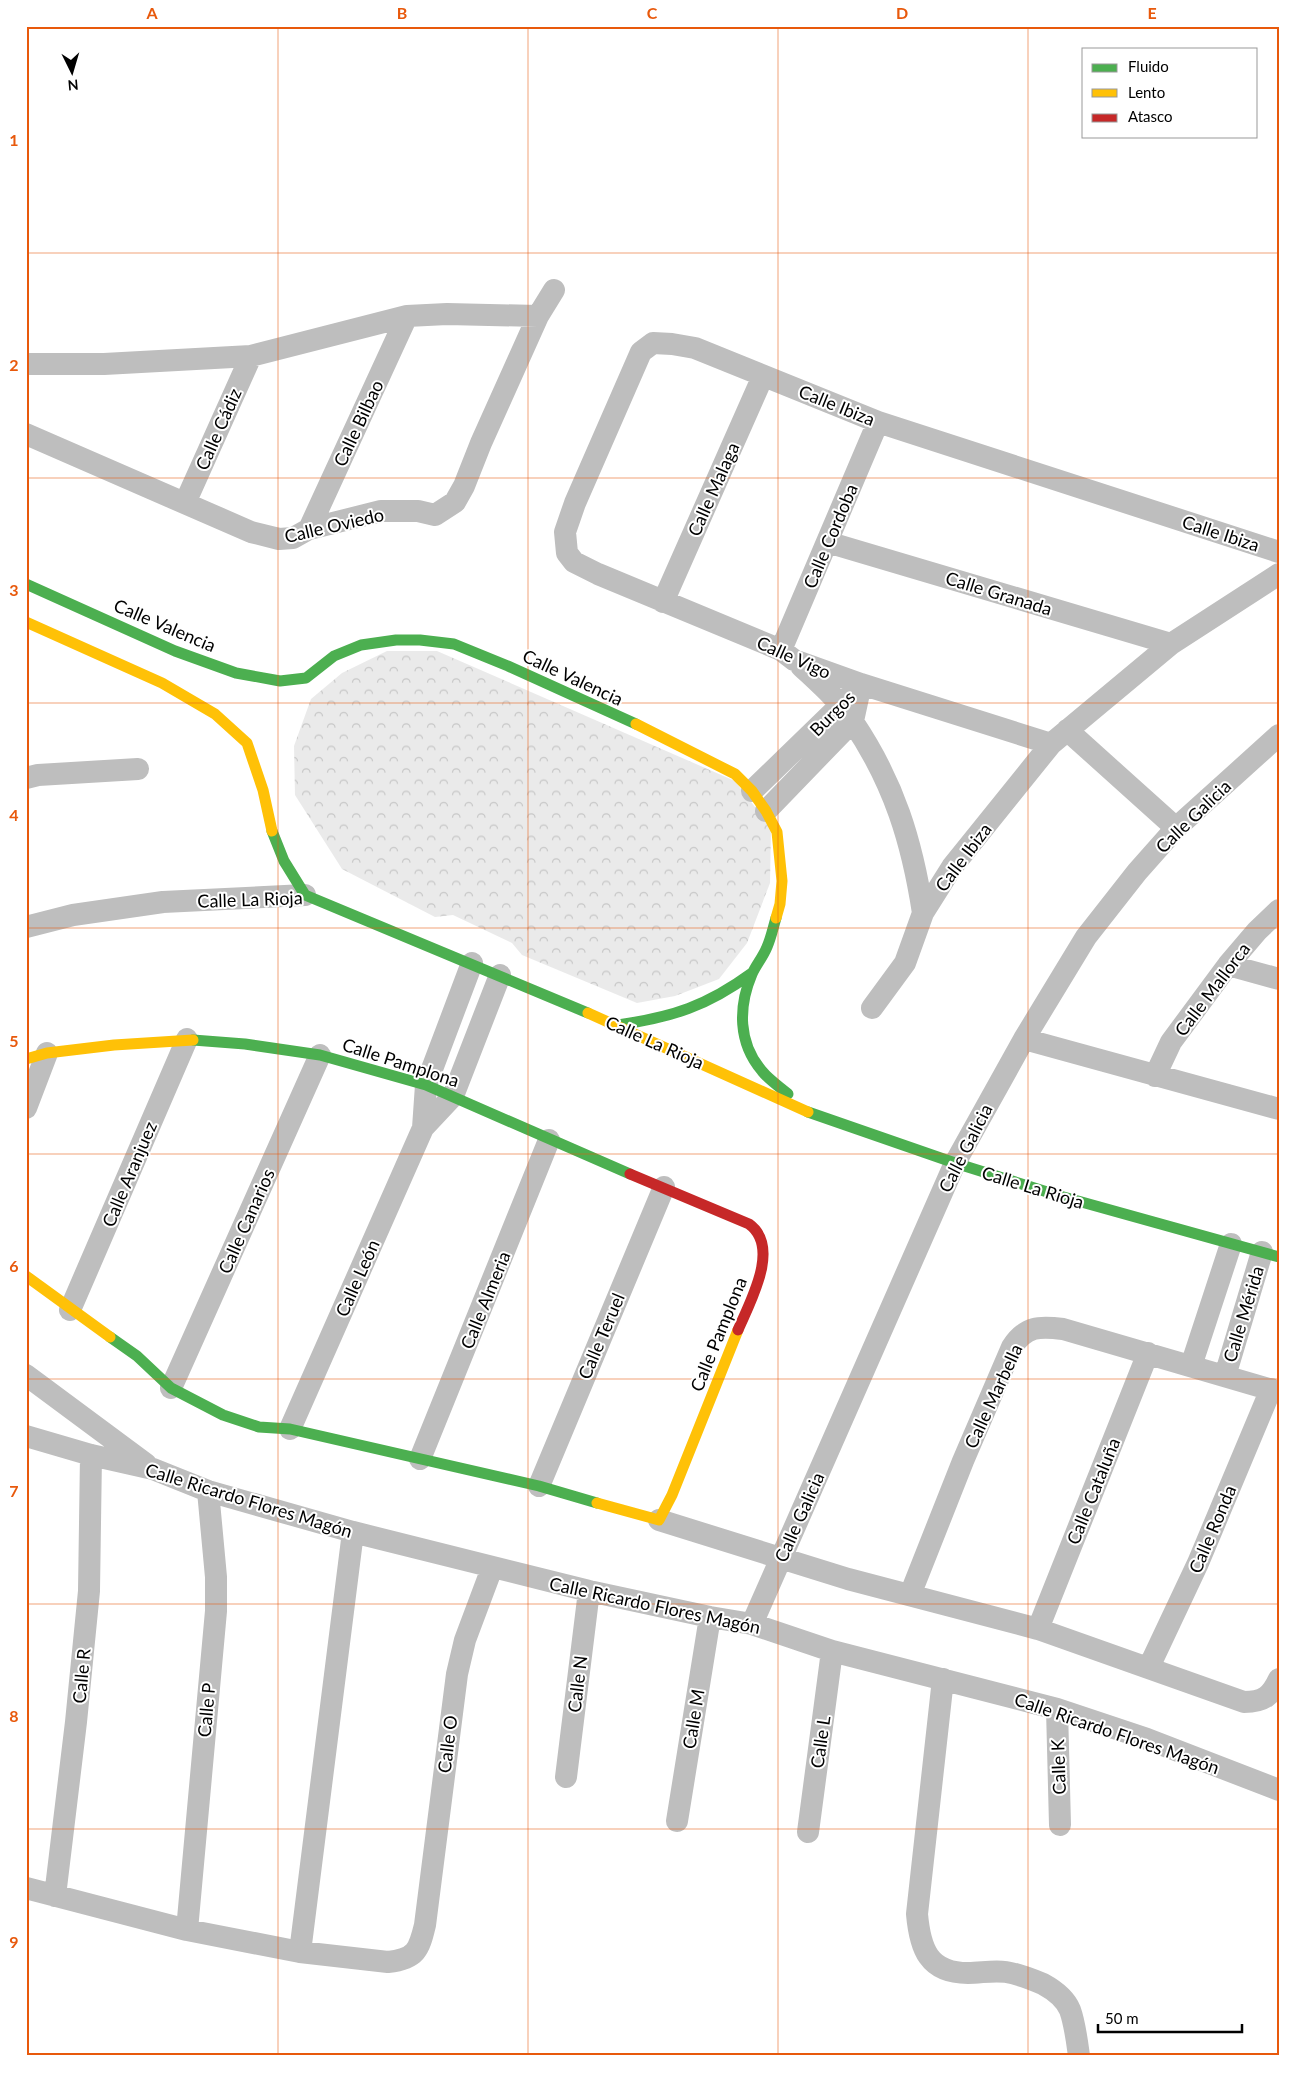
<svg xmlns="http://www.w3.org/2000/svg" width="1305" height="2082" viewBox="0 0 1305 2082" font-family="Lato,sans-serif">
<defs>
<pattern id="forest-crowns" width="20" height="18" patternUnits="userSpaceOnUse" patternTransform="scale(1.25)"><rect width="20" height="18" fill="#eaeaea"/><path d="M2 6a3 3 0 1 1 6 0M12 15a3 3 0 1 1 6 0" fill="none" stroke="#c7c7c7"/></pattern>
</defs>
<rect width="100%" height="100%" fill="#fff"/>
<!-- forest -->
<path fill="url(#forest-crowns)" d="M 387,651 L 437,651 L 735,781 L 771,828 L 770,883 L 747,943 L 719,979 L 675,996 L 637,1003 L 522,955 L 512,943 L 453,915 L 435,917 L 342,869 L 295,795 L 294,746 L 311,699 L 342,673 Z"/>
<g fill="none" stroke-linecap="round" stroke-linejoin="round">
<!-- street -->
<path stroke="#bebebe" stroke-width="22" d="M 26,364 L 104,364 L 251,356 L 407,316 L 447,314 L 538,316
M 26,434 L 251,532 L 279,539 L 293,538 L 309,529 L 381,511 L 418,511 L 435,515 L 455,502 L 464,486 L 481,443 L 538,316 L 554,290
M 185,503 L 251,356
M 309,529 L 407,316
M 827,542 L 1171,644
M 663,602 L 763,376
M 781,650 L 878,422
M 801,666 C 819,683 840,701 853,722 C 894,783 912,841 923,913
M 1067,730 L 1176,828
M 1051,744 L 861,684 L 794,660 L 781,650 L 598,574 L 574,562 L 567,553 L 565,532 L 575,503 L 641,352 L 653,343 L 672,344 L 695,348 L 878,422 L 1279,552
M 26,778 L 38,775 L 138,769
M 752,791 L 850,696
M 766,811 L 853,721 L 861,684
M 26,927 L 73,915 L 163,902 L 305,895
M 1228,965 L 1279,979
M 872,1008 L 905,963 L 923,913 L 952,867 L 1051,744 L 1171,644 L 1279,574
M 1024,1039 L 1279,1109
M 1155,1076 L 1171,1042 L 1228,965 L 1257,931 L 1279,910
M 26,1108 L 47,1053
M 423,1128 L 426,1085 L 472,963
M 70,1310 L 187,1039
M 1191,1366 L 1231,1244
M 26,1375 L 146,1464
M 1225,1376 L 1262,1252
M 171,1388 L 320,1055
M 290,1429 L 423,1128 L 453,1096 L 500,975
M 26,1436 L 91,1455 L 153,1469 L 208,1491 L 353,1532 L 589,1591 L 710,1617 L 752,1624 L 832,1651 L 1057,1709 L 1147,1739 L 1279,1790
M 420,1459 L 549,1140
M 539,1486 L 664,1187
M 659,1520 L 848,1579 L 1038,1629 L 1244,1702 C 1264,1702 1271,1696 1279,1679
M 910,1595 L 963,1461 L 1012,1347 C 1026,1326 1039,1326 1063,1329 L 1279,1392
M 752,1624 L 955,1163 L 1024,1039 L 1086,937 L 1137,872 L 1176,828 L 1279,735
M 1038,1629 L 1148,1353
M 1149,1667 L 1198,1563 L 1271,1389
M 943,1679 L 917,1914 C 920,1948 928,1973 968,1973 C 981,1973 993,1970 1006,1972 C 1019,1974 1031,1979 1043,1984 C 1054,1990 1065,1998 1070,2010 C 1075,2024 1077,2041 1079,2056
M 1057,1709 L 1060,1825
M 566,1777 L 589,1591
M 677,1821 L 710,1617
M 808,1832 L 832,1651
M 26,1888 L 187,1930 L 300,1952 L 388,1962 C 416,1959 419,1950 425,1925 L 457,1674 L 465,1640 L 492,1568
M 55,1896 L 76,1722 L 89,1591 L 91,1455
M 187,1930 L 216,1611 L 216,1577 L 208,1491
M 300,1952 L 353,1532"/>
<!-- fast -->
<path stroke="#4caf50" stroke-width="11" d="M 26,584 L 175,651 L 236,673 L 280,681 L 306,678 L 334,656 L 361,645 L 396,640 L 420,640 L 454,644 L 508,666 L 636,724
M 272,831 L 284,861 L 305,895 L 588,1013
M 776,918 C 773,928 771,938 767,947 C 763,957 756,965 752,974 C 738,1007 738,1043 762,1071 C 769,1080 780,1087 788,1094
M 618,1025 C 673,1017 707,1006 752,973
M 193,1040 L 245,1044 L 320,1055 L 426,1085 L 630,1174
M 808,1112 L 955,1163 L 1060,1196 L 1279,1257
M 110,1337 L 137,1356 L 171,1388 L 223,1415 L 259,1427 L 290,1429 L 539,1486 L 597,1503"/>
<!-- slow -->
<path stroke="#ffc107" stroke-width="11" d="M 26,622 L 162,683 L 215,714 L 247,743 L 263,790 L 272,831
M 636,724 L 735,774 L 752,791 L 766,811 L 777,832 L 782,881 L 780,904 L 776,918
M 588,1013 L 808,1112
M 26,1059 L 47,1053 L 114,1045 L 193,1040
M 26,1276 L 110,1337
M 597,1503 L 659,1520 L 672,1495 L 738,1330"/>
<!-- jam -->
<path stroke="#c62828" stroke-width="11" d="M 630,1174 L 749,1224 C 781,1247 750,1302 738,1330"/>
</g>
<!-- grid -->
<path fill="none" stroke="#e8590c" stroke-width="1" stroke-opacity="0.55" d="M 278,26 L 278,2056M 528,26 L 528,2056M 778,26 L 778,2056M 1028,26 L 1028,2056M 26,253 L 1279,253M 26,478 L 1279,478M 26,703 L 1279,703M 26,928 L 1279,928M 26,1154 L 1279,1154M 26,1379 L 1279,1379M 26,1604 L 1279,1604M 26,1829 L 1279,1829"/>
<g text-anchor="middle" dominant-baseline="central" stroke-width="4" stroke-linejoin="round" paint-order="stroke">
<!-- street labels -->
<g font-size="18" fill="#000" stroke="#fff">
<text transform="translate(837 405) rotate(22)">Calle Ibiza</text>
<text transform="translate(358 423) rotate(-65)">Calle Bilbao</text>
<text transform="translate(218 429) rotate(-66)">Calle Cádiz</text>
<text transform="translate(713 489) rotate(-66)">Calle Malaga</text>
<text transform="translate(334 525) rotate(-13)">Calle Oviedo</text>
<text transform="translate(1221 533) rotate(18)">Calle Ibiza</text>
<text transform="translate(830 536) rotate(-67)">Calle Cordoba</text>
<text transform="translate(999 593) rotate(17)">Calle Granada</text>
<text transform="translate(165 625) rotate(23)">Calle Valencia</text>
<text transform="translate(794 657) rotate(24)">Calle Vigo</text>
<text transform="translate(573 677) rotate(25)">Calle Valencia</text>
<text transform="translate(832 713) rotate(-45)">Burgos</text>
<text transform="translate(1193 816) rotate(-44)">Calle Galicia</text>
<text transform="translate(963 857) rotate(-53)">Calle Ibiza</text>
<text transform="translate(250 899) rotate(-2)">Calle La Rioja</text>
<text transform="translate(1212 989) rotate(-53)">Calle Mallorca</text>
<text transform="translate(655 1042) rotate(24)">Calle La Rioja</text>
<text transform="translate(401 1062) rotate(18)">Calle Pamplona</text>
<text transform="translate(965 1148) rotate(-63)">Calle Galicia</text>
<text transform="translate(129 1174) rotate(-67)">Calle Aranjuez</text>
<text transform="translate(1033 1187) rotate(17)">Calle La Rioja</text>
<text transform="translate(246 1221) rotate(-66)">Calle Canarios</text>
<text transform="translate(357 1278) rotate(-66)">Calle León</text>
<text transform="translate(485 1300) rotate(-68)">Calle Almeria</text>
<text transform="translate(1243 1314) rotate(-73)">Calle Mérida</text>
<text transform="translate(718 1334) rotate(-68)">Calle Pamplona</text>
<text transform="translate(601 1336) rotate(-67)">Calle Teruel</text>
<text transform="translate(993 1396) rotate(-65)">Calle Marbella</text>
<text transform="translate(1093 1491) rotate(-68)">Calle Cataluña</text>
<text transform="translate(249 1500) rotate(17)">Calle Ricardo Flores Magón</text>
<text transform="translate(799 1517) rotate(-66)">Calle Galicia</text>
<text transform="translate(1212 1529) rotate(-67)">Calle Ronda</text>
<text transform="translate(655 1605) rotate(12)">Calle Ricardo Flores Magón</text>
<text transform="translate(81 1676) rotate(-85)">Calle R</text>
<text transform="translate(577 1684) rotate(-83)">Calle N</text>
<text transform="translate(206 1710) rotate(-85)">Calle P</text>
<text transform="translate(693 1719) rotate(-81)">Calle M</text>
<text transform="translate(1117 1733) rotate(19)">Calle Ricardo Flores Magón</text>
<text transform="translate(820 1742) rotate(-82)">Calle L</text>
<text transform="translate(447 1744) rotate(-83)">Calle O</text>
<text transform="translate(1058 1767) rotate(-92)">Calle K</text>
</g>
</g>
<!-- border -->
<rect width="1305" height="2082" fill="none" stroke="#ffffff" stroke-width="55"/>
<!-- legend -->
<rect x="1082" y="48" width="175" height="90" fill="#ffffff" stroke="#999999"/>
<rect x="1092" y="64" width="25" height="8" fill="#4caf50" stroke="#999999"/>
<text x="1128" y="72" font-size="15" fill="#000000">Fluido</text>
<rect x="1092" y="89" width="25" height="8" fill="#ffc107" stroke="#999999"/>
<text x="1128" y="98" font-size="15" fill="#000000">Lento</text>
<rect x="1092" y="114" width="25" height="8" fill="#c62828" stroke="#999999"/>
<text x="1128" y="122" font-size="15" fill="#000000">Atasco</text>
<!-- north arrow -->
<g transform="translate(72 72) rotate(175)" stroke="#ffffff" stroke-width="4" paint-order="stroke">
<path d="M0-4L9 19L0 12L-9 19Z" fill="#000000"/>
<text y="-8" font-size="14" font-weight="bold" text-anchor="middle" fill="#000000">N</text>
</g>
<!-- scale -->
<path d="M1098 2024v8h144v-8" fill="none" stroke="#000000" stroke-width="2.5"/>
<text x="1105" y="2024" font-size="15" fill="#000000" stroke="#ffffff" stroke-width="4" paint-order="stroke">50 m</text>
<rect x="28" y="28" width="1250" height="2026" fill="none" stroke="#e8590c" stroke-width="2"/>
<g font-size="16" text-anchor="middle" font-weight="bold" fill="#e8590c">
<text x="152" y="19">A</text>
<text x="402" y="19">B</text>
<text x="652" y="19">C</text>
<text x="902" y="19">D</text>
<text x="1152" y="19">E</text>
<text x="14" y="146">1</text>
<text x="14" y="371">2</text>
<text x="14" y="596">3</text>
<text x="14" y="821">4</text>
<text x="14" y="1047">5</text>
<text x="14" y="1272">6</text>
<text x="14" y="1497">7</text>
<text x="14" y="1722">8</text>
<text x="14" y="1948">9</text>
</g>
</svg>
